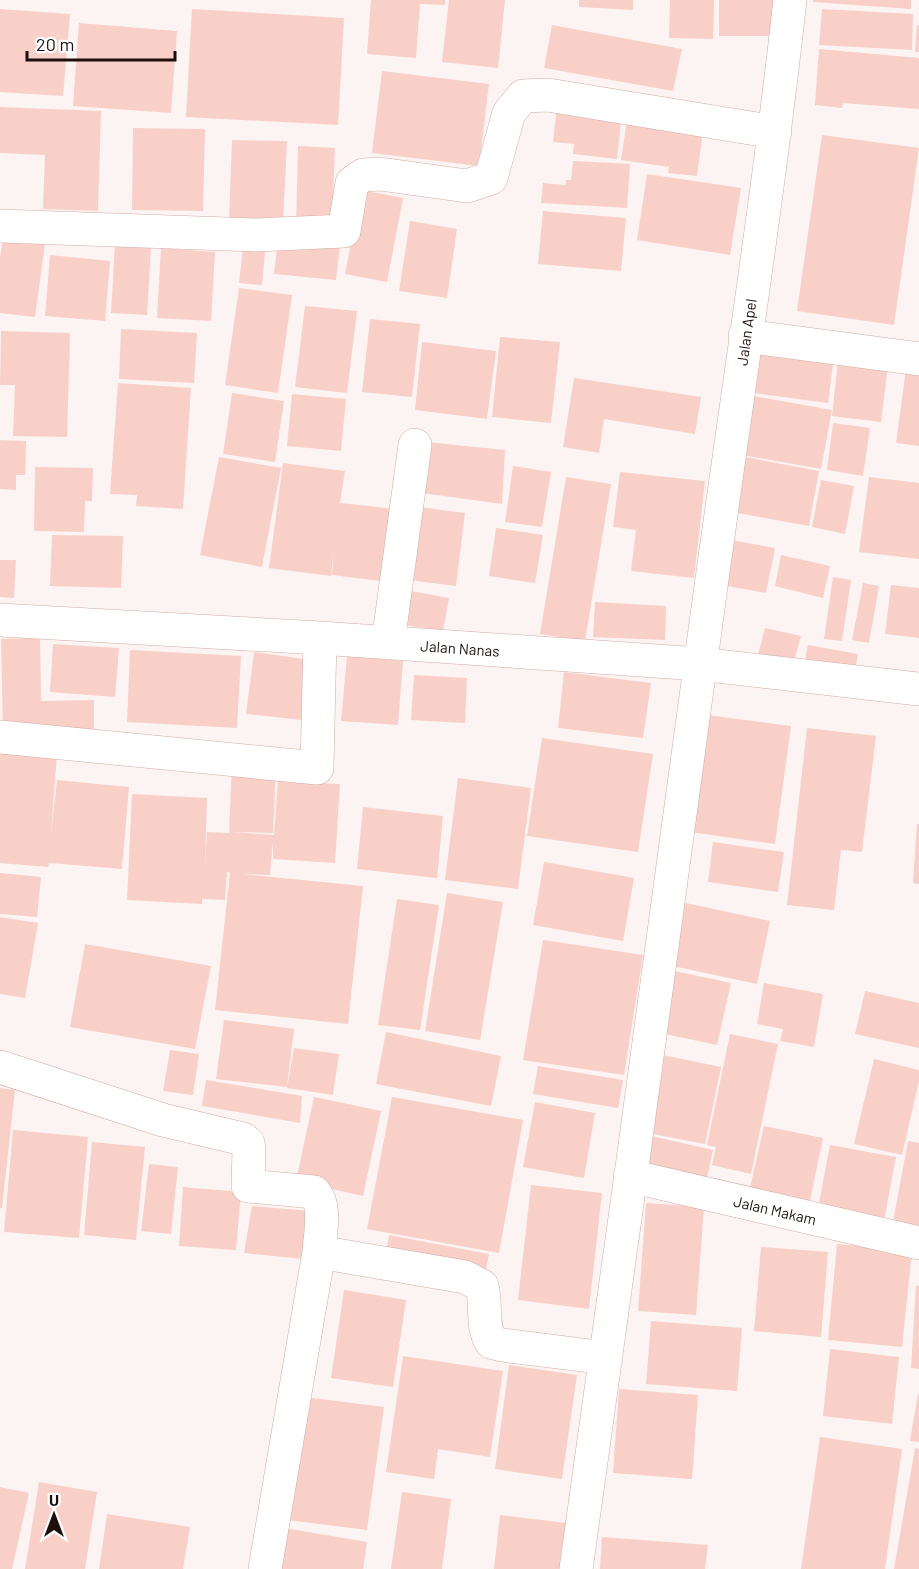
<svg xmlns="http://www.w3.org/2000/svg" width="919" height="1569" viewBox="0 0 919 1569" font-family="Barlow,sans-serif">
<rect width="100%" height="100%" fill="#fcf4f2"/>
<!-- building -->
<path fill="#f8d0c8" d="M 371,0 L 445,0 L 445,5 L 420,4 L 416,58 L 367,54 Z
M 449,0 L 505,0 L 498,68 L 442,62 Z
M 579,0 L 633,0 L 633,10 L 579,7 Z
M 670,0 L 714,0 L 713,39 L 669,38 Z
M 719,0 L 773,0 L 772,36 L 719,36 Z
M 813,0 L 911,0 L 911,9 L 813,2 Z
M 0,9 L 70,14 L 63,96 L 0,92 Z
M 192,9 L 344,18 L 338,125 L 186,117 Z
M 822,9 L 913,14 L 912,50 L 819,45 Z
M 79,23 L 177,31 L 171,113 L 73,106 Z
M 552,25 L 682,49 L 673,91 L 544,68 Z
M 917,25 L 919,25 L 919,52 L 915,52 Z
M 819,49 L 919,58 L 919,109 L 843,103 L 842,108 L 815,105 Z
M 382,71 L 489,84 L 479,166 L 372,153 Z
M 557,106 L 622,113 L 617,159 L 573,154 L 574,144 L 553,142 Z
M 0,107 L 101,111 L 98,211 L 43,209 L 45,155 L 0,153 Z
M 628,113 L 704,123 L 697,176 L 668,173 L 669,167 L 621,160 Z
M 133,128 L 205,129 L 203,211 L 132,210 Z
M 822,135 L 919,148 L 894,325 L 797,311 Z
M 232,140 L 287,141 L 283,222 L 229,221 Z
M 298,146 L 335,148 L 332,227 L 296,226 Z
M 573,161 L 630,164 L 627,208 L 541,203 L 543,183 L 566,185 L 566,180 L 571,180 Z
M 647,174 L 741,188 L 730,255 L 637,240 Z
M 361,190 L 403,198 L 387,282 L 345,274 Z
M 543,211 L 626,218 L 621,271 L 538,264 Z
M 410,221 L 457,229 L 447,298 L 399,291 Z
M 3,237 L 45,243 L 35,317 L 0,313 L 0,258 Z
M 278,239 L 340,246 L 336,280 L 274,274 Z
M 115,244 L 151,247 L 147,315 L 111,313 Z
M 161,248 L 215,252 L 211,321 L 157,318 Z
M 243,249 L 265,252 L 262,285 L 239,283 Z
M 50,255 L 110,261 L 105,321 L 45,316 Z
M 239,288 L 292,295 L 278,393 L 225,385 Z
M 305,306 L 357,311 L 347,393 L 295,387 Z
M 370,319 L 420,324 L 412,397 L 362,392 Z
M 121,329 L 197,333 L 194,383 L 119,379 Z
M 1,331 L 70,333 L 67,437 L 13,436 L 15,385 L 0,385 Z
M 500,337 L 560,342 L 551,423 L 492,417 Z
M 422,342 L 496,351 L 487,419 L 415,410 Z
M 753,346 L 834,357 L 828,403 L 746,392 Z
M 838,360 L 888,365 L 881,422 L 832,416 Z
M 906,369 L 919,371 L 919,446 L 896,443 Z
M 574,378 L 701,397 L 695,434 L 604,419 L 599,453 L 563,447 Z
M 118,383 L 191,388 L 183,509 L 136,506 L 137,495 L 110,494 Z
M 232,393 L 284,401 L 275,462 L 223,454 Z
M 292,394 L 346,399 L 341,451 L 287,446 Z
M 753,396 L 832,410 L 821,469 L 742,455 Z
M 833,423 L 870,428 L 863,476 L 827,470 Z
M 0,440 L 26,441 L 25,475 L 16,475 L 16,490 L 0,489 Z
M 426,442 L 505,450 L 502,504 L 422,493 Z
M 735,455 L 819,471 L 809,526 L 726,511 Z
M 219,457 L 281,468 L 262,567 L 200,555 Z
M 283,463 L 345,471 L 340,503 L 396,509 L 389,582 L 332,575 L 334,548 L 331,576 L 269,568 Z
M 513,466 L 551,472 L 542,527 L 505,522 Z
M 35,467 L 93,468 L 92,501 L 85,501 L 84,532 L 34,531 Z
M 620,472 L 705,481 L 694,578 L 631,571 L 636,530 L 613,527 Z
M 566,477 L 611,484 L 585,641 L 540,634 Z
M 869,477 L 919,483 L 919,559 L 859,552 Z
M 821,480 L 854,486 L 845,534 L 812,527 Z
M 419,507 L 465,513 L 456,586 L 409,580 Z
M 496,528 L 543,535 L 535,583 L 489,576 Z
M 52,535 L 123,536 L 121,588 L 50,586 Z
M 725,539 L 775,548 L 766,593 L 717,584 Z
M 781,555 L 830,566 L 823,598 L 775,586 Z
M 0,560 L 16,560 L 14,598 L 0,597 Z
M 833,577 L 851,580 L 842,641 L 824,639 Z
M 863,583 L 879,586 L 869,643 L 852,640 Z
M 891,585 L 919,588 L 919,638 L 885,634 Z
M 411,591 L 449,598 L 443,631 L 405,625 Z
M 595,602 L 666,606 L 665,640 L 593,637 Z
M 765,628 L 801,636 L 792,668 L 757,659 Z
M 40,638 L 41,701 L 94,700 L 94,729 L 3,730 L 1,639 Z
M 53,644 L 119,648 L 115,697 L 50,692 Z
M 808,645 L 858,654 L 855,670 L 805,660 Z
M 130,650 L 241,656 L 237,728 L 127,722 Z
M 254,652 L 318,661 L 311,721 L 246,714 Z
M 347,656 L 403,661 L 398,725 L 341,721 Z
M 564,672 L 651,683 L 643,738 L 558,728 Z
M 414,675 L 467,678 L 465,723 L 411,720 Z
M 707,715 L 791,726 L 775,844 L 690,832 Z
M 807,728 L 876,736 L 862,852 L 841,850 L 834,910 L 787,905 Z
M 542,738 L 653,754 L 638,852 L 527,836 Z
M 0,748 L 57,753 L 51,833 L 57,780 L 129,787 L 122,869 L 49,863 L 48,867 L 0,863 Z
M 232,766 L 276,769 L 273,833 L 233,832 L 274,835 L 278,781 L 340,784 L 335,863 L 273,859 L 273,841 L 270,875 L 242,874 L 363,886 L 348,1024 L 215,1010 L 230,873 L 227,872 L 225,900 L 202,899 L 202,904 L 127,900 L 132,794 L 207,798 L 205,864 L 207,832 L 230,833 L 229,831 Z
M 458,778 L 531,788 L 518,889 L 445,880 Z
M 363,807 L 443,816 L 437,878 L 357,869 Z
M 917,824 L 919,824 L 919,884 L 913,883 Z
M 713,842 L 784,852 L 778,892 L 708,882 Z
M 544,862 L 634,878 L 623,941 L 533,925 Z
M 0,873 L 41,877 L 37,917 L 0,914 Z
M 447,893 L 503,902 L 480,1040 L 425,1031 Z
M 397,899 L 439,905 L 420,1030 L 378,1025 Z
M 681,902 L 770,921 L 757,984 L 668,965 Z
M 0,917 L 38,923 L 25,998 L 0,994 Z
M 543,940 L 643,955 L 624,1075 L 523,1060 Z
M 85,944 L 211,966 L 195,1049 L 70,1027 Z
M 670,970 L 731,983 L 717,1045 L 656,1032 Z
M 764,983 L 823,994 L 814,1047 L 780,1041 L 783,1029 L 757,1024 Z
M 865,991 L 919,1003 L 919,1048 L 855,1034 Z
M 224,1020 L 294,1029 L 287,1087 L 216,1079 Z
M 386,1032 L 501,1056 L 491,1106 L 376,1084 Z
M 730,1034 L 778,1044 L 751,1174 L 712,1165 L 716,1147 L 707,1145 Z
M 294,1048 L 339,1054 L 333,1095 L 287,1088 Z
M 170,1050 L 199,1054 L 193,1095 L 163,1091 Z
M 658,1054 L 721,1067 L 705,1144 L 642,1132 Z
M 874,1059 L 919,1070 L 919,1081 L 902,1155 L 854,1144 Z
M 538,1066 L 623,1080 L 618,1108 L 533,1094 Z
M 206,1080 L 302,1096 L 300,1123 L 202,1106 Z
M 0,1088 L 15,1090 L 2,1208 L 0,1208 Z
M 314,1097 L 381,1111 L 363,1196 L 296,1181 Z
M 392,1097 L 523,1120 L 499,1253 L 367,1229 Z
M 535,1102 L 595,1113 L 584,1178 L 523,1167 Z
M 764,1126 L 823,1138 L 809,1205 L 749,1192 Z
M 13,1130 L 88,1137 L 79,1238 L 4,1232 Z
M 647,1135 L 713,1150 L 705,1187 L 639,1173 Z
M 908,1141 L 919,1143 L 919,1232 L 892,1227 Z
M 92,1142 L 145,1147 L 136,1240 L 84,1235 Z
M 830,1145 L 896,1157 L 884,1220 L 818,1208 Z
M 149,1164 L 178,1167 L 171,1234 L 141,1231 Z
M 531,1185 L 602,1193 L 589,1309 L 518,1300 Z
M 183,1187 L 241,1192 L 236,1250 L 179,1246 Z
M 646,1203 L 704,1207 L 696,1315 L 638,1311 Z
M 252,1206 L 312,1211 L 304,1259 L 244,1253 Z
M 389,1235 L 489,1254 L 484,1279 L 385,1260 Z
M 837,1244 L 912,1251 L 902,1347 L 828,1340 Z
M 761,1247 L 828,1252 L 821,1337 L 754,1331 Z
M 916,1286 L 919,1286 L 919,1369 L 911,1368 Z
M 344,1290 L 406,1300 L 393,1387 L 331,1378 Z
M 651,1321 L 742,1328 L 737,1391 L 646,1384 Z
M 830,1349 L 899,1357 L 892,1424 L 823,1416 Z
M 403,1356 L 503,1371 L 490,1457 L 438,1449 L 434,1479 L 386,1472 Z
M 509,1365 L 577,1375 L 562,1479 L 495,1469 Z
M 619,1389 L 698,1395 L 692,1479 L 613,1473 Z
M 918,1394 L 919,1394 L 919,1442 L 910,1441 Z
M 305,1397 L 384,1407 L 367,1530 L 287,1520 Z
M 820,1437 L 902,1449 L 885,1569 L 801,1569 Z
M 915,1448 L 919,1449 L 919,1569 L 894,1569 Z
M 39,1482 L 97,1492 L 85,1569 L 25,1569 Z
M 0,1487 L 29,1493 L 12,1569 L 0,1569 Z
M 402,1492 L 451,1499 L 442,1569 L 391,1569 Z
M 107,1514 L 190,1527 L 183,1569 L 99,1569 Z
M 500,1515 L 575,1524 L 569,1569 L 494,1569 Z
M 284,1528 L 367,1542 L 363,1569 L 277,1569 Z
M 602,1537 L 708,1545 L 705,1569 L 600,1569 Z"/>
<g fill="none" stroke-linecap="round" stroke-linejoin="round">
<defs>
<path id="minor" d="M 0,226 L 256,235 L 344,231 L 352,183 L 363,175 L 380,174 L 467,186 L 491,178 L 509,113 L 523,96 L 548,95 L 775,132
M 745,336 L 919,359
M 0,620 L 320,638 L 700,664 L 919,689
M 388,643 L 415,445
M 0,737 L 317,768 L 320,638
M 0,1067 L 163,1120 L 243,1139 L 248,1143 L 249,1149 L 248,1186 L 314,1192 C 327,1205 320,1234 319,1252 L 265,1569
M 630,1176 L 919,1243
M 319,1252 L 465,1277 L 482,1286 C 487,1305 481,1325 491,1342 L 502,1345 L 606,1358
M 576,1569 C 621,1254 663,938 706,623 C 734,415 767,208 790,0"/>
</defs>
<!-- minor casing -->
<use href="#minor" stroke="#d1aca3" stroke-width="34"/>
<!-- minor -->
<use href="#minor" stroke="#fff" stroke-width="33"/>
</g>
<g text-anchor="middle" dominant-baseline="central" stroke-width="5" stroke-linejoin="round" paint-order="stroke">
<!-- street labels -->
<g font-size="15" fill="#1c0f0c" stroke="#fff">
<text transform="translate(746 332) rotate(-82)">Jalan Apel</text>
<text transform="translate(460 648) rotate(4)">Jalan Nanas</text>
<text transform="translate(775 1210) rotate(13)">Jalan Makam</text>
</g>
</g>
<!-- north arrow -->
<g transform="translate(54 1515)" stroke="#ffffff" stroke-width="4.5" paint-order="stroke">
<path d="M0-4.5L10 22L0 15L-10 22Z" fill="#1c0f0c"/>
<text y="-9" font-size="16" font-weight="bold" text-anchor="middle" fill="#1c0f0c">U</text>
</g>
<!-- scale -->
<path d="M27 51v9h148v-9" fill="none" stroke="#1c0f0c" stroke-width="3"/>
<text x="36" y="51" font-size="18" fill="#1c0f0c" stroke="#ffffff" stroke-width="4.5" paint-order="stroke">20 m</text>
</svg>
